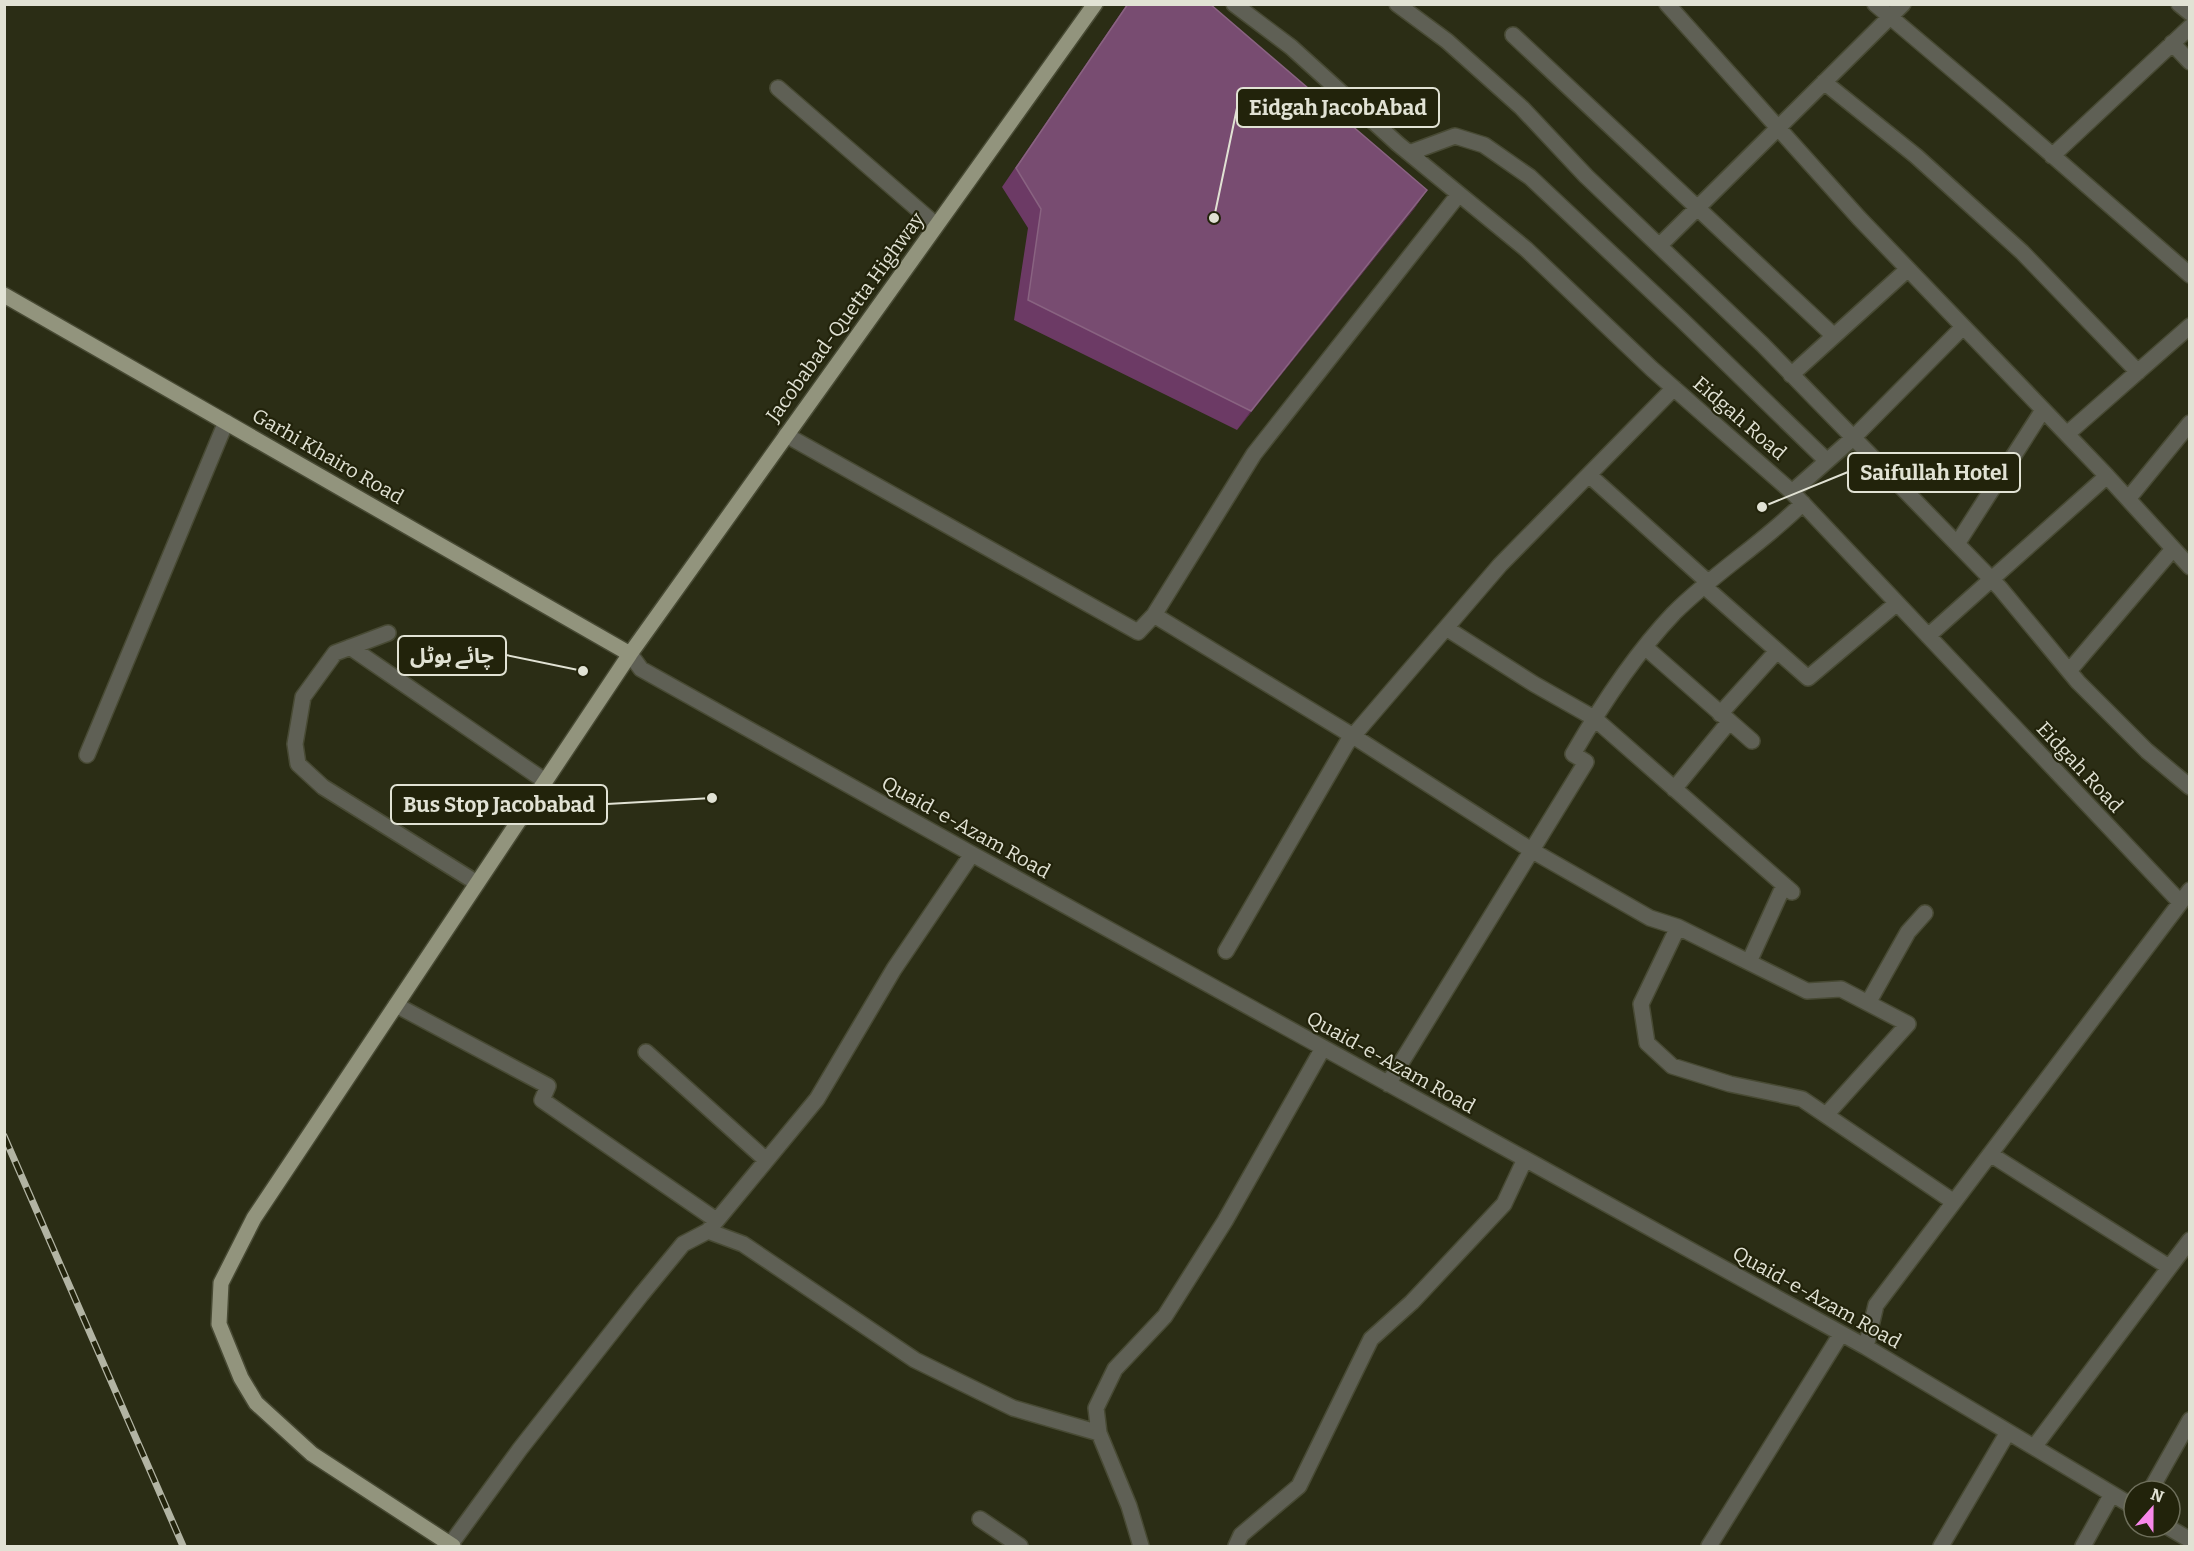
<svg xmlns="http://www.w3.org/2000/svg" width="2194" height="1551" viewBox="0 0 2194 1551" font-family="Bitter,'Noto Sans Arabic',serif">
<rect width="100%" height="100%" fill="#2b2d15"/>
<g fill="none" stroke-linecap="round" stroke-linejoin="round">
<defs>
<path id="minor" d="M 1234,4 L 1291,47 L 1398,144 L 1526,249 L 1652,369 L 1792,492 L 2180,902
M 1397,4 L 1447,41 L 1522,108 L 1586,176 L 1762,344 L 2000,588 L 2078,682 L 2147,751 L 2190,787
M 1667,4 L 1859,218 L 2107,476 L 2190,567
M 1875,4 L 1999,109 L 2190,275
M 2179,4 L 2190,13
M 1513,35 L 1834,336
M 2172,43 L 2190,62
M 1824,82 L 1916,156 L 2022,252 L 2138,372
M 778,88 L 936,225
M 1409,153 L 1455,136 L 1484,145 L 1530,177 L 1682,320 L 1827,461
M 2052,156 L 2190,27
M 1660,245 L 1903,4
M 1791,375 L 1908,269
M 2067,434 L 2190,326
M 786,435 L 1138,632 L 1154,615 L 1254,454 L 1459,194
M 1589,475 L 1709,583
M 1792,492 L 1853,438 L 1963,327
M 2128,499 L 2190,423
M 1957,544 L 2043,410
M 1705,587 L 1808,678 L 1897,603
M 1154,615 L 1353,736 L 1531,850 L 1650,918 L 1678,927 L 1807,991 L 1841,989 L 1908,1024 L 1826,1115
M 1446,628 L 1534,684 L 1594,718 L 1792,892
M 388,633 L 335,653 L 303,697 L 295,744 L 298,764 L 323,787 L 477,883
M 1928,636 L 2107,476
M 350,647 L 545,781
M 1645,647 L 1752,741
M 630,654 L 641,669 L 972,854 L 1866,1347 L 2134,1507
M 2069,671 L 2173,549
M 1720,714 L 1777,651
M 87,755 L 226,422
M 1674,789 L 1729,722
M 1678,927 L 1641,1004 L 1647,1043 L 1672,1066 L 1730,1084 L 1802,1099 L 1954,1202
M 1226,951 L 1347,743 L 1500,565 L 1674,388
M 1749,962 L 1784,885
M 1868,1003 L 1908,932 L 1925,913
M 396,1005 L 548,1086 L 542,1100 L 716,1220
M 646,1052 L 766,1160
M 1388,1084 L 1586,762 L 1573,754 C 1602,704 1634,655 1674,613 C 1714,573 1763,543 1803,503
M 1990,1154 L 2169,1267
M 708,1231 L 817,1099 L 894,969 L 972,854
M 1866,1347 L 1876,1305 L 2190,890
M 1099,1433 L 1096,1408 L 1115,1369 L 1165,1316 L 1225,1221 L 1323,1048
M 2034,1447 L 2190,1240
M 2150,1491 L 2190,1420
M 980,1519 L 1020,1546
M 2168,1527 L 2190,1540
M 450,1545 L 520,1449 L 641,1295 L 683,1244 L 708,1231 L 743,1244 L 915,1360 L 1013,1408 L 1099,1433 L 1129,1506 L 1141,1546
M 1236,1546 L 1241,1535 L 1299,1486 L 1371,1339 L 1412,1302 L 1504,1204 L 1525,1159
M 1709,1546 L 1841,1334
M 1941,1546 L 2008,1432
M 2083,1546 L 2112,1494"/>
<path id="major" d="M 4,295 L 630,654
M 453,1546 L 312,1454 L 256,1403 L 241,1378 L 219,1324 L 221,1283 L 254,1218 L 630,654 L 1095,4"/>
</defs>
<!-- minor casing -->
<use href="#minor" stroke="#484a34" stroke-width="18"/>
<!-- major casing -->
<use href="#major" stroke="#484a34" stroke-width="18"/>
<!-- minor -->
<use href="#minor" stroke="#5f6055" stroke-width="15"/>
<!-- major -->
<use href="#major" stroke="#92947d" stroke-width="15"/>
<defs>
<path id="rail" d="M 4,1136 L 183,1546"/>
</defs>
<!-- rail casing -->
<use href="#rail" stroke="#b2b4a3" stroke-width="7"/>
<!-- rail -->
<use href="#rail" stroke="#22230b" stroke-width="4.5" stroke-dasharray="14" stroke-linecap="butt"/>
</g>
<!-- wall -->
<path fill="#6c3a65" d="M 1127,4 L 1427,190 L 1414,209 L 1237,430 L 1014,320 L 1028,228 L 1002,187 Z"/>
<!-- shaded-wall -->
<path fill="#4d2d40" d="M 1427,190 L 1414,209 L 1237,430 L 1251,411 Z"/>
<!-- building -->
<path fill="#784c71" stroke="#896381" stroke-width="1.5" d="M 1128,4 L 1210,4 L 1427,190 L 1251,411 L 1028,300 L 1041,209 L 1016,168 Z"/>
<g text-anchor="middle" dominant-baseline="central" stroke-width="4.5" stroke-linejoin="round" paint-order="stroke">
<!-- street labels -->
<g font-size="20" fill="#e1e2d4" stroke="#22230b">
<text transform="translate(845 317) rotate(-54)">Jacobabad-Quetta Highway</text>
<text transform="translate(1740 418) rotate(41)">Eidgah Road</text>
<text transform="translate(328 456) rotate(30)">Garhi Khairo Road</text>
<text transform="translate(2080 767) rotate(47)">Eidgah Road</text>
<text transform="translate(966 827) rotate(29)">Quaid-e-Azam Road</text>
<text transform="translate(1391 1062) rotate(29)">Quaid-e-Azam Road</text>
<text transform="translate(1817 1297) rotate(29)">Quaid-e-Azam Road</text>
</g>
</g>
<!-- callouts -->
<path fill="none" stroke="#e1e2d4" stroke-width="2" d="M1214 218L1237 108M1762 507L1848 472M583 671L506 655M712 798L607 804"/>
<g fill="#e1e2d4" stroke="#22230b" stroke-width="2">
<circle cx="1214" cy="218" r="6"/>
<circle cx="1762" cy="507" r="6"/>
<circle cx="583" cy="671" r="6"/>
<circle cx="712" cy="798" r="6"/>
</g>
<g fill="#22230b" stroke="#e1e2d4" stroke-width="2">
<rect x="1237" y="88" width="202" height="39" rx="6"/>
<rect x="1848" y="453" width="172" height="39" rx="6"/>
<rect x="398" y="636" width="108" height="39" rx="6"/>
<rect x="391" y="785" width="216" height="39" rx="6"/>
</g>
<g font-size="21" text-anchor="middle" font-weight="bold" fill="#e1e2d4">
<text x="1338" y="115">Eidgah JacobAbad</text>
<text x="1934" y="480">Saifullah Hotel</text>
<text x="452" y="663">چائے ہوٹل</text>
<text x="499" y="812">Bus Stop Jacobabad</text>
</g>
<!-- border -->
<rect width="2194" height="1551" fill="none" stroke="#e1e2d4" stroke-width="12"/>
<!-- north arrow -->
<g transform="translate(2152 1509) rotate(21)"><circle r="28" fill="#22230b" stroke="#6e6f5b" stroke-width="1.5"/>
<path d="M0-4.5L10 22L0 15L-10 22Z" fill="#f888ea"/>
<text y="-9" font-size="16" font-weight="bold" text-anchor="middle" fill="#e1e2d4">N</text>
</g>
</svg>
